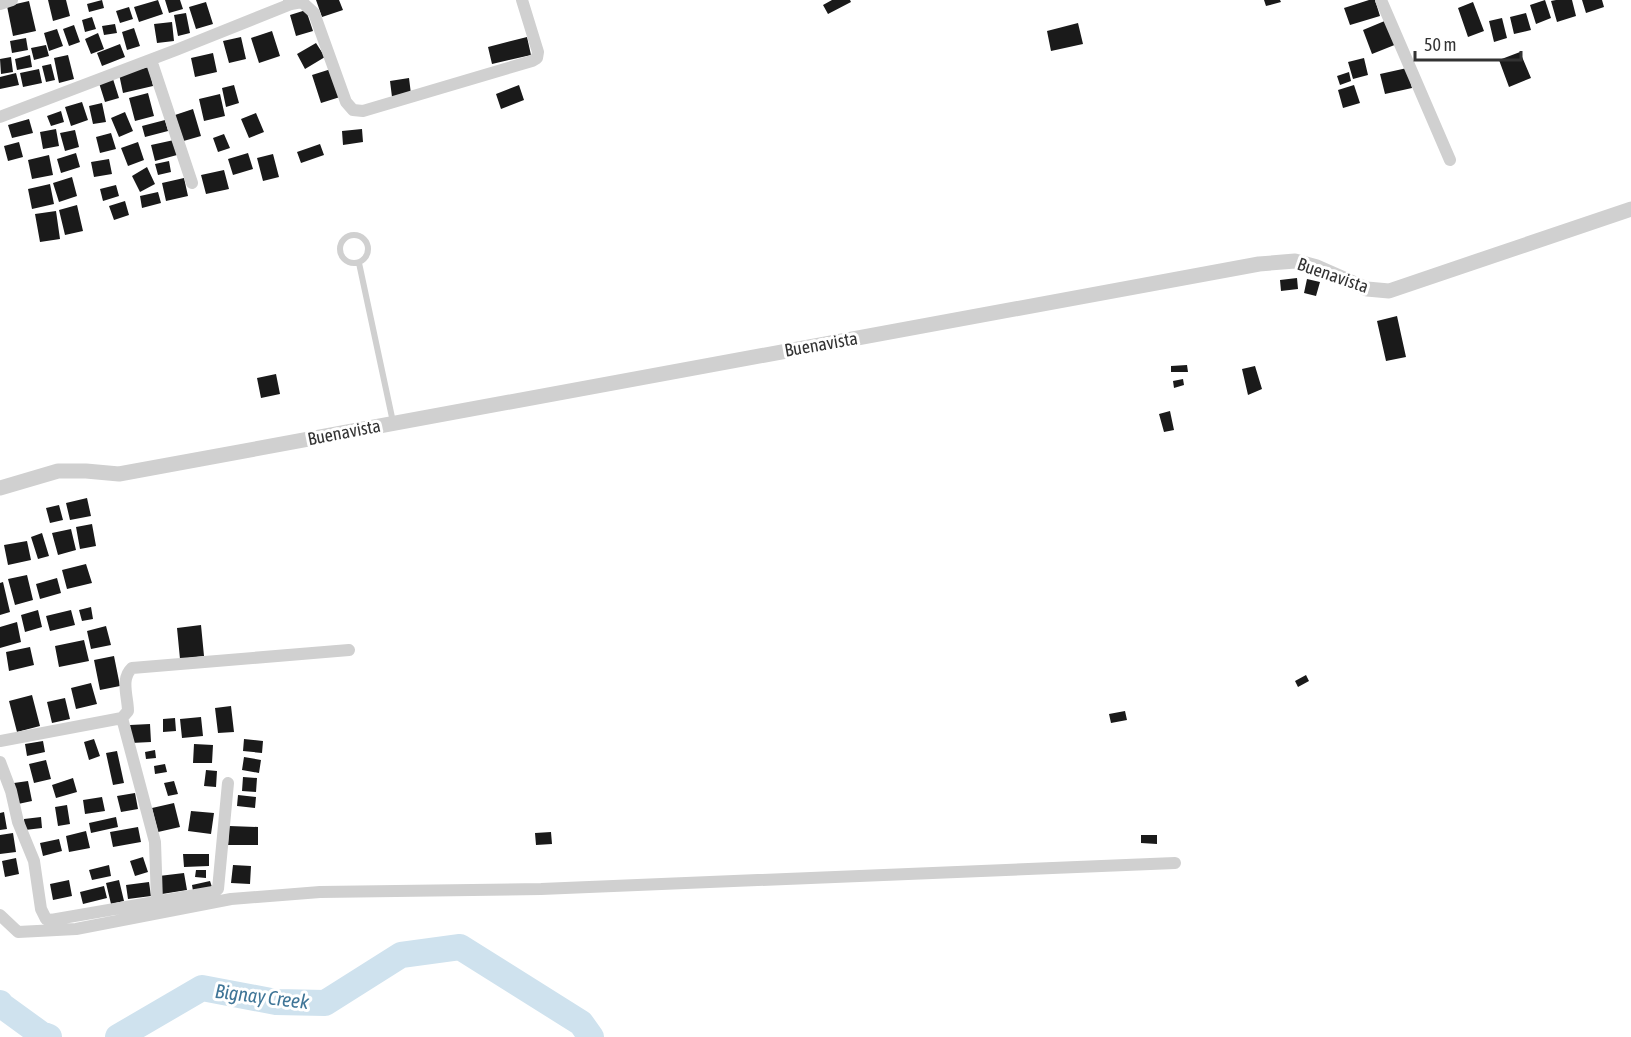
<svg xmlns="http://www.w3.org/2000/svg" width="1631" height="1037" viewBox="0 0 1631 1037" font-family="'Asap Condensed',sans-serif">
<rect width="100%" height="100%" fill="#fff"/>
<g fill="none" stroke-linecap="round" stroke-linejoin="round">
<!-- river -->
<path stroke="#cfe2ee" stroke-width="26" d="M 0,1003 L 1,1005 L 41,1034 L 49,1037
M 118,1037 L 202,988 L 276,1002 L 325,1003 L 401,955 L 460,947 L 581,1023 L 591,1037"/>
</g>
<!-- building -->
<path fill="#1a1a1a" d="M 48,0 L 66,0 L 70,16 L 53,21 Z
M 102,0 L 104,8 L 89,12 L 87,4 Z
M 158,0 L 163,14 L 139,22 L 134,7 Z
M 165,0 L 180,0 L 183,9 L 169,13 Z
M 316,0 L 339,0 L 343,10 L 322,17 Z
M 832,0 L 850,0 L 851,2 L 828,14 L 823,5 Z
M 1264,0 L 1280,0 L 1281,2 L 1266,6 Z
M 1369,0 L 1375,0 L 1380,16 L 1350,25 L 1344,8 Z
M 1545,0 L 1551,18 L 1536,24 L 1530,5 Z
M 1556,0 L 1572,0 L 1576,16 L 1557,22 L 1551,1 Z
M 1582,0 L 1602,0 L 1604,7 L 1586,13 Z
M 29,1 L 36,31 L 13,36 L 7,6 Z
M 206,2 L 213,24 L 196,29 L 189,7 Z
M 1473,2 L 1484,31 L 1468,37 L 1458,8 Z
M 129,7 L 133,19 L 120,23 L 116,11 Z
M 306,10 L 313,31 L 296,36 L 290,15 Z
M 186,13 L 190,33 L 178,36 L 174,15 Z
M 1526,13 L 1531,30 L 1514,34 L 1510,17 Z
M 92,17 L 96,29 L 85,32 L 82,20 Z
M 1502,18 L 1507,38 L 1494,42 L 1489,21 Z
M 1387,20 L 1397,44 L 1372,54 L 1363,30 Z
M 172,22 L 174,41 L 157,43 L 154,24 Z
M 1078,23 L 1083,44 L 1051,51 L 1047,31 Z
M 115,24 L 117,33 L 104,35 L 102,26 Z
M 74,25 L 80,42 L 69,46 L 63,29 Z
M 134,28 L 140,46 L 127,50 L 122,32 Z
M 57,29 L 63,46 L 49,51 L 44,33 Z
M 272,31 L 280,56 L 259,63 L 251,38 Z
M 98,33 L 104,49 L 91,54 L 85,39 Z
M 241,37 L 246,59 L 229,63 L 223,41 Z
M 527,37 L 531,55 L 492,64 L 488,47 Z
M 26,38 L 28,50 L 12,53 L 10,41 Z
M 316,43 L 325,57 L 305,69 L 297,54 Z
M 120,44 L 125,57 L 102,66 L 97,53 Z
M 46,45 L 49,56 L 34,60 L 31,48 Z
M 1520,52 L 1531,78 L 1509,87 L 1499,60 Z
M 213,53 L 217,72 L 195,77 L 191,58 Z
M 30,55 L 32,67 L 17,70 L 15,59 Z
M 68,55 L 74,79 L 59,83 L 54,58 Z
M 11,57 L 13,72 L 1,74 L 0,59 Z
M 1364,58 L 1368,75 L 1353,79 L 1348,62 Z
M 51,64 L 55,80 L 46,82 L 42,66 Z
M 149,67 L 153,86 L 123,93 L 119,74 Z
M 1407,68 L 1412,88 L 1385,94 L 1380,74 Z
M 39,69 L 42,83 L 23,87 L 20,73 Z
M 331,69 L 340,97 L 321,103 L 312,75 Z
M 1349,72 L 1351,81 L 1340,85 L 1337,76 Z
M 16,73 L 19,85 L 0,89 L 0,77 Z
M 409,78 L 411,94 L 392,97 L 390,81 Z
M 113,79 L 119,98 L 105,102 L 99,83 Z
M 234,85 L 239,103 L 226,107 L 222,88 Z
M 519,85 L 524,100 L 501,109 L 496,94 Z
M 1354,85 L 1360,103 L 1343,108 L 1338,90 Z
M 148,93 L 154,116 L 135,121 L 129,98 Z
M 220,94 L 225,116 L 204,121 L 199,99 Z
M 82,102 L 88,120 L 71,126 L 65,107 Z
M 102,103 L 106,122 L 93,124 L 89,106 Z
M 193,109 L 201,136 L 180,142 L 172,116 Z
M 61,111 L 64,122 L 51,126 L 47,116 Z
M 125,112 L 133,131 L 119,137 L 111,118 Z
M 256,113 L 264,132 L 249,138 L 241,119 Z
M 29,119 L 33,133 L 12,138 L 8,125 Z
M 165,120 L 168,131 L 145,137 L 142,126 Z
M 56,129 L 59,146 L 43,149 L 40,132 Z
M 362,129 L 363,142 L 343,145 L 342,131 Z
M 75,130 L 79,147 L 65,151 L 60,133 Z
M 111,133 L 116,149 L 100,153 L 96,137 Z
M 224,134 L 230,148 L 218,152 L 213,138 Z
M 174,140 L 177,155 L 155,161 L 151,145 Z
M 19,142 L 23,157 L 8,161 L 4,146 Z
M 138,142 L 144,160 L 128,166 L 121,148 Z
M 320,144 L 324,155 L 301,163 L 297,152 Z
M 76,153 L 80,167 L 61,173 L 57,159 Z
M 248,153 L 253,169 L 233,175 L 228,159 Z
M 273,154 L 279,177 L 263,181 L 257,158 Z
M 49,155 L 53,175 L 32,179 L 28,160 Z
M 109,159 L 112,174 L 94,177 L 91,162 Z
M 169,161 L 171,172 L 158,175 L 155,164 Z
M 147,167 L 155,184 L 140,192 L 132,176 Z
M 224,170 L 229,189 L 206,194 L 201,175 Z
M 72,177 L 77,196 L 59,202 L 53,183 Z
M 184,178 L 188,196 L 166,201 L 162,183 Z
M 50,184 L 54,204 L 32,209 L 28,189 Z
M 116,185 L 119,196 L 103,201 L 100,189 Z
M 158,192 L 161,203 L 142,208 L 140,196 Z
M 125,201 L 129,215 L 114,220 L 109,206 Z
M 77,205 L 83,231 L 65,235 L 59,210 Z
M 56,211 L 60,239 L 40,242 L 35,214 Z
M 1297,278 L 1298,289 L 1281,291 L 1280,280 Z
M 1307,279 L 1320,282 L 1316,296 L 1304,293 Z
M 1397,316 L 1406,357 L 1386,361 L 1377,321 Z
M 1187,365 L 1188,372 L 1171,372 L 1171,366 Z
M 1255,366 L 1262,389 L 1248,395 L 1242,369 Z
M 276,374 L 280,394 L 261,398 L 257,378 Z
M 1183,379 L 1184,385 L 1174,388 L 1173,381 Z
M 1170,411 L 1174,430 L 1164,432 L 1159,414 Z
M 87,498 L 91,516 L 70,520 L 66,503 Z
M 59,505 L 63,520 L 50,523 L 46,508 Z
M 92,524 L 96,546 L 80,549 L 76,527 Z
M 71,529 L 76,550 L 58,555 L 52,533 Z
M 42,533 L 49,556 L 38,559 L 31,537 Z
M 27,541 L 31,560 L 8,565 L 4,545 Z
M 86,564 L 92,583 L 67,589 L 62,570 Z
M 27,575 L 33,600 L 15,605 L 8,579 Z
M 57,578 L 61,593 L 40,599 L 36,584 Z
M 3,582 L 10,612 L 0,615 L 0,583 Z
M 91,607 L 93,619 L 82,621 L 79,610 Z
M 38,610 L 42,627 L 25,632 L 21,615 Z
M 71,610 L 75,625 L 50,631 L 46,616 Z
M 17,622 L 21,642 L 0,648 L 0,627 Z
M 201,625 L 204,656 L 180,659 L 177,628 Z
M 106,626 L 111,645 L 91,649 L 87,631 Z
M 84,640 L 89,661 L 59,667 L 55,646 Z
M 30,647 L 34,665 L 9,671 L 6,652 Z
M 114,656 L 120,686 L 100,690 L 94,660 Z
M 1306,675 L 1309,681 L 1298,687 L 1295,681 Z
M 91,683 L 97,704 L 76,709 L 71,688 Z
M 32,695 L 40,726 L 17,732 L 9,701 Z
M 65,698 L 70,719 L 52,723 L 47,702 Z
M 231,706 L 234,732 L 218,733 L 215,708 Z
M 1125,711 L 1127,720 L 1111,723 L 1109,714 Z
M 201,717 L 203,736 L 182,738 L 180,719 Z
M 175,718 L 176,731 L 163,732 L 163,719 Z
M 150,724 L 151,742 L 131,743 L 130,725 Z
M 94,739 L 100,756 L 89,760 L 84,742 Z
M 244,739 L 263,741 L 262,753 L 243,751 Z
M 43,741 L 45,752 L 27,756 L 25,744 Z
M 194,744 L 213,745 L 212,763 L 193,763 Z
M 155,750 L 156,758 L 146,759 L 145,752 Z
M 117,751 L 124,783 L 113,785 L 106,753 Z
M 244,757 L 261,760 L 259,773 L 242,770 Z
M 46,760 L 51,779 L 34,783 L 29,764 Z
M 165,764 L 167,772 L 155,774 L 154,766 Z
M 206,770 L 217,771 L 216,787 L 204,786 Z
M 243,777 L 257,778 L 256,792 L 242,791 Z
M 73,778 L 77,792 L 56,798 L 52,785 Z
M 28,781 L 32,801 L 18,804 L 14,783 Z
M 174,781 L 178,794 L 168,796 L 164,783 Z
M 135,793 L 138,809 L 121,812 L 117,796 Z
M 238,795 L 256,797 L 255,808 L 237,806 Z
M 102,797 L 105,811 L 85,814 L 83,800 Z
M 174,803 L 180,827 L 158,832 L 152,808 Z
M 67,805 L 70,824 L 58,826 L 55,807 Z
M 191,811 L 214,813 L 211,834 L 188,831 Z
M 4,812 L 7,829 L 0,830 L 0,813 Z
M 41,817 L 42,828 L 25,830 L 24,819 Z
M 116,817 L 118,827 L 91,833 L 89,823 Z
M 229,826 L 258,827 L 258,845 L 228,845 Z
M 138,827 L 141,842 L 113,847 L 110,832 Z
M 86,831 L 90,848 L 69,852 L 66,836 Z
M 551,832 L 552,844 L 536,845 L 535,833 Z
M 13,833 L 16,852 L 0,854 L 0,835 Z
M 1141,835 L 1157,835 L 1157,844 L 1141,843 Z
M 59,839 L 62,851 L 43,856 L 40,843 Z
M 183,854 L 209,854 L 209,866 L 184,867 Z
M 143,857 L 148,872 L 135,876 L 130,861 Z
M 16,858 L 19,874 L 5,877 L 2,861 Z
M 109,865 L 111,876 L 92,880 L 89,870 Z
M 233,865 L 251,866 L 250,884 L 231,883 Z
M 196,870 L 206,870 L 206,878 L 195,877 Z
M 184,873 L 187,890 L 162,894 L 159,876 Z
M 69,880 L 72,896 L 53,900 L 50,884 Z
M 119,880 L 124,901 L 111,904 L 106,883 Z
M 210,881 L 212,887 L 193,891 L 192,885 Z
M 149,882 L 151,896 L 128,899 L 126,885 Z
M 104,886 L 107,898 L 83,904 L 80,892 Z"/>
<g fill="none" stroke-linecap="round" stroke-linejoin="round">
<!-- service -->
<path stroke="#d0d0d0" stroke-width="6" d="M340 249a14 14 0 1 1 28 0a14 14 0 1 1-28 0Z
M 359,263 L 393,422"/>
<!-- minor -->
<path stroke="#d0d0d0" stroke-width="12" d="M 1381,0 L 1450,160
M 0,4 L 12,0
M 291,4 L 302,2 L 314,13 L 346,102 L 353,110 L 363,111 L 532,61 L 537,58 L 538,52 L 522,0
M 151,60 L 192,183
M 0,117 L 176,50 L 291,4 L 289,0
M 122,718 L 128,711 C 128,697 120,679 132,668 L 349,650
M 0,741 L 122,718 L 155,842 L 157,902
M 0,762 L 11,791 L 18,822 L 34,861 L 41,909 L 46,919 L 51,920 L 213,892 L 218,889 L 228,783
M 0,915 L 18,932 L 76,929 L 231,899 L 320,892 L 541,889 L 1175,863"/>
<!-- tertiary -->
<path stroke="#d0d0d0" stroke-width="15" d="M 0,488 L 58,471 L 86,471 L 119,474 L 1259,264 L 1295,261 L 1317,267 L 1367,289 L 1389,291 L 1631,209"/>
</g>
<g text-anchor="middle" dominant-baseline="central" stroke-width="6" stroke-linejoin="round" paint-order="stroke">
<!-- street labels -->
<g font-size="18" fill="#333" stroke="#fff">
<text transform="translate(1333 275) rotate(19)">Buenavista</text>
<text transform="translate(821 344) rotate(-10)">Buenavista</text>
<text transform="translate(344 432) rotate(-11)">Buenavista</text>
</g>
<!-- water labels -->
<g font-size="20" font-style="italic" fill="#3f7597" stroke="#fff">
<text transform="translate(262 996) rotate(7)">Bignay Creek</text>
</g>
</g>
<!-- scale -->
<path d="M1415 51v9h106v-9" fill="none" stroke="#333333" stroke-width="3"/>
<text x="1424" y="51" font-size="18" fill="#333333" stroke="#ffffff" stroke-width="4.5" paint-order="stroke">50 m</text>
</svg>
